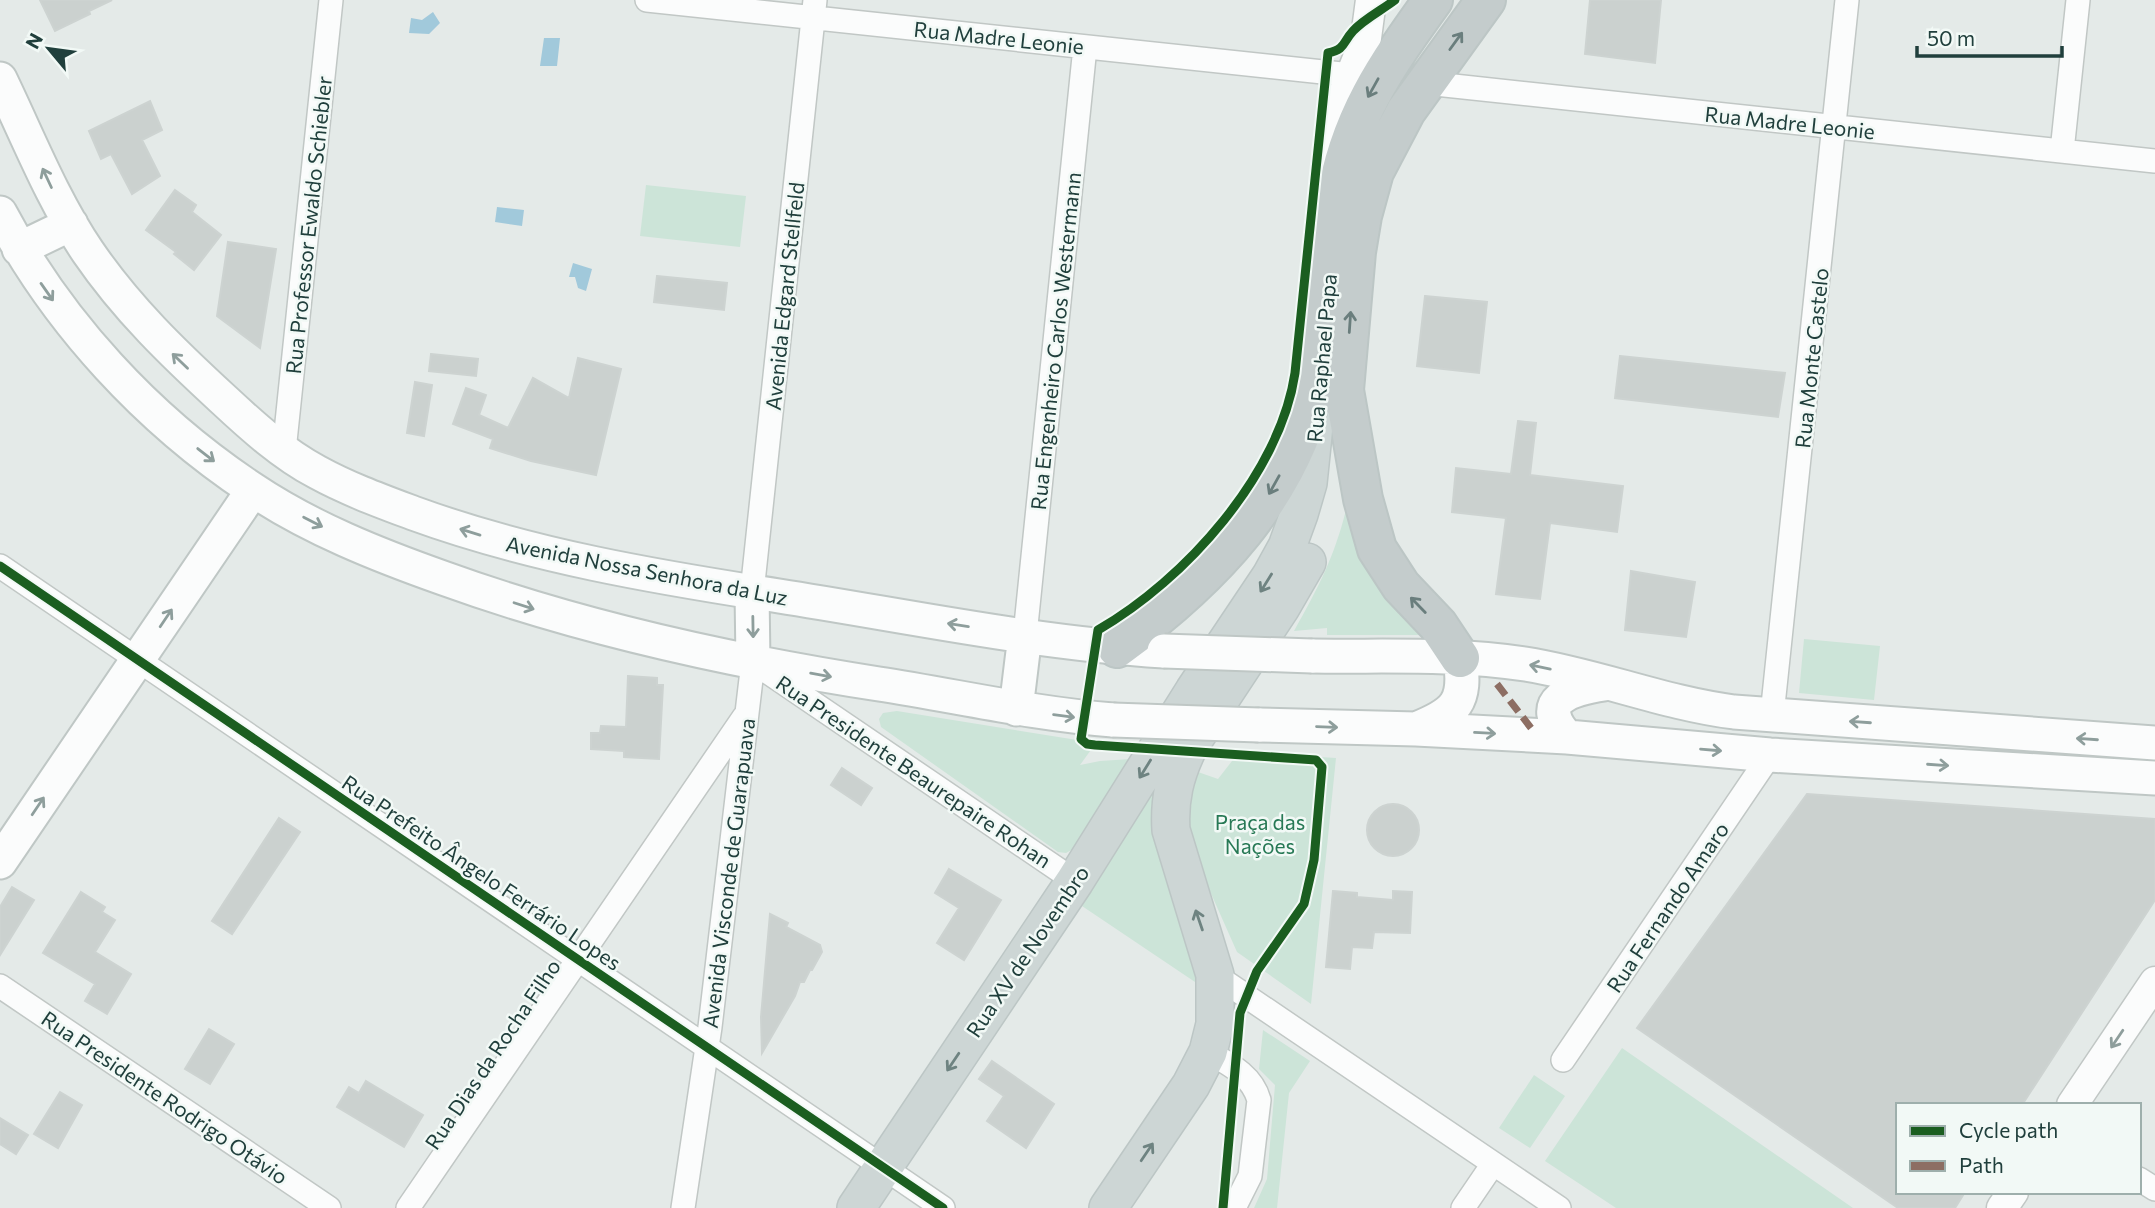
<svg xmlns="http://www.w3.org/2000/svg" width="2155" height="1208" viewBox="0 0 2155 1208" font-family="Commissioner,sans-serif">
<rect width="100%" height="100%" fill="#e4eae8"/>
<!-- green -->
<path fill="#cce4d8" d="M 646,185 L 746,196 L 740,247 L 640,236 Z
M 1346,510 C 1362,564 1379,593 1420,631 L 1419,635 L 1327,635 L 1327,628 L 1294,631 C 1318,588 1334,558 1346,510 Z
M 1804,639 L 1880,646 L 1874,700 L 1799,693 Z
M 897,711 L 1096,743 L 1080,765 L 1100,761 L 1131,759 L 1075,848 L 1066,853 L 1058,852 L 881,727 L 879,719 L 883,713 Z
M 1239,752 L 1336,758 L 1311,1004 L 1237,952 L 1197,862 L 1187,817 L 1195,777 L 1198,772 L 1218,779 Z
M 1158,785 L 1199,967 L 1198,984 L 1082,906 Z
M 1263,1030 L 1310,1061 L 1289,1093 L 1277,1208 L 1254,1208 L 1267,1179 L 1275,1085 L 1259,1069 Z
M 1622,1048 L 1853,1208 L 1616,1208 L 1545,1161 Z
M 1534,1075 L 1565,1096 L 1530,1148 L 1499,1128 Z"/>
<!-- water -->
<path fill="#a1c9db" d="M 433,12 L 440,23 L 429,34 L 409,33 L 411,18 L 422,20 Z
M 544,38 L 560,38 L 557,66 L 540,66 Z
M 497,207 L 524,210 L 522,226 L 495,222 Z
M 573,263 L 592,269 L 586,291 L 578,288 L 575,277 L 569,277 Z"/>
<!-- building -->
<path fill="#cbd1cf" stroke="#cdd3d1" stroke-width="2" d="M 40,0 L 112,0 L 89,11 L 90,14 L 55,31 Z
M 1590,0 L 1661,0 L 1655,63 L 1585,54 Z
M 150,101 L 162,130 L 142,140 L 160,176 L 132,194 L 111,154 L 101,159 L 89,131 Z
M 175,190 L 196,205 L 192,212 L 221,235 L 194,270 L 174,254 L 176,252 L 146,230 Z
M 228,242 L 276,249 L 260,348 L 217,316 Z
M 657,276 L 727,283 L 724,310 L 654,302 Z
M 1425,296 L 1487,302 L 1479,373 L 1417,366 Z
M 431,354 L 478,359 L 476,376 L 429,371 Z
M 1620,356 L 1785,373 L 1778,417 L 1615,398 Z
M 578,358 L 621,369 L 596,475 L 531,461 L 490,448 L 493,439 L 453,424 L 466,388 L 486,395 L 479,415 L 508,428 L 533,378 L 569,398 Z
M 415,382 L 432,385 L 424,436 L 407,433 Z
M 1518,421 L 1536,423 L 1530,475 L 1623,486 L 1617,532 L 1550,523 L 1540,599 L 1496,594 L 1506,518 L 1452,512 L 1456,468 L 1511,474 Z
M 1631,571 L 1695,582 L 1686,637 L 1625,630 Z
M 628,676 L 657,678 L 657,685 L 663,685 L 659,759 L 624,757 L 624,751 L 591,749 L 591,733 L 600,733 L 601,726 L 626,727 Z
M 842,768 L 872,788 L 861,805 L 831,785 Z
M 1807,794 L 2155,819 L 2155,900 L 2022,1105 L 1898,1105 L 1898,1192 L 1965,1192 L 1955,1208 L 1898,1208 L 1637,1028 Z
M1367 830a26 26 0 1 1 52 0a26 26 0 1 1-52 0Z
M 279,818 L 300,832 L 232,934 L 212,921 Z
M 949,869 L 1001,900 L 964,960 L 937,943 L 959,908 L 935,893 Z
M 12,887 L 34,900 L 0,955 L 0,907 Z
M 1333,891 L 1357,893 L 1357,897 L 1393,900 L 1393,891 L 1412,892 L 1410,933 L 1374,932 L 1372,948 L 1352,947 L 1350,969 L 1326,967 Z
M 81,892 L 105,907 L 102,912 L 115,920 L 95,952 L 131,974 L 107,1014 L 85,1001 L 95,984 L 43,953 Z
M 770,914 L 788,923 L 786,927 L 820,945 L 822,952 L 812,970 L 810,970 L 804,982 L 800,982 L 795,996 L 762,1053 L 761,1017 Z
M 209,1029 L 234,1044 L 210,1084 L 185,1069 Z
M 992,1061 L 1054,1104 L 1026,1148 L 987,1121 L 1004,1096 L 979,1079 Z
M 366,1081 L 423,1115 L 404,1147 L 337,1107 L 349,1087 L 359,1093 Z
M 60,1092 L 82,1105 L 58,1148 L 34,1134 Z
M 0,1118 L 28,1135 L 16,1154 L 0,1144 Z"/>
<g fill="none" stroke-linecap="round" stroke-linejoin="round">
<defs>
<path id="minor" d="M 647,0 L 1351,75
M 1426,83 L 2155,161
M 2062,151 L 2078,0
M 284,451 L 331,0
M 0,566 L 943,1208
M 752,592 L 815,0
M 1025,635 L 1085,47
M 1772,715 L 1847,0
M 1215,975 L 1559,1208
M 0,986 L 329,1208
M 1208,1052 C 1229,1064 1252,1075 1259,1100 L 1250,1176 L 1234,1208
M 1563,1060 L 1770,755
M 2139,1179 L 2155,1189
M 408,1208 L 744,717
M 683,1208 L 710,1027 L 753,662 L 1075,881
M 1463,1208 L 1493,1164"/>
<path id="tertiary" d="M 1333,173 L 1333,136 L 1336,113 L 1366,38 L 1371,0
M 2072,1105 L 2155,982
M 2002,1208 L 2013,1192"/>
<path id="secondary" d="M 0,79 C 28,137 52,199 88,252 C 127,309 174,354 224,400 C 253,427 283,454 317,472 C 348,489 381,501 413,513 C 531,556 656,577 779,596 C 907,616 1035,643 1164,651
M 0,213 C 58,323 148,420 252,489 C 310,528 378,555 443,578 C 584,629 731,661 879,684 C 957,696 1034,714 1113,720
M 19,249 L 71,224
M 752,592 L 753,662
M 1312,656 C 1382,657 1455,653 1525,664 C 1596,675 1663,703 1734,712 L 2155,743
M 1016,709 L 1025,635
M 1259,725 L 1416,729 L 1567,737 L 1770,755 L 2155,778
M 1416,729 C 1456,713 1467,702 1460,658
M 1567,737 C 1533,700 1571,689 1604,684
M 0,862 L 253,490"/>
<path id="primary" d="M 856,1208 L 1075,881 L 1194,691 L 1271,576 L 1287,547 L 1299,514 L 1308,483 L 1316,406
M 1108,1208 L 1191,1085 L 1208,1052 L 1215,1024 L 1215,975 L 1171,830 C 1169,799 1175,775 1188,748 L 1281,607 L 1307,562"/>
<path id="trunk" d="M 1117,648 C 1211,579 1292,497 1318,378 C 1322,363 1321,346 1323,330 C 1327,288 1329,245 1335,203 C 1348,119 1385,67 1433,0
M 1460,658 L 1438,625 L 1401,586 L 1377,549 L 1363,499 L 1344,390 L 1356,252 L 1362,216 L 1374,172 L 1406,111 L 1486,0"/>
</defs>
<!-- minor casing -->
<use href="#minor" stroke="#c1c7c5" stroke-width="26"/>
<!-- tertiary casing -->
<use href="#tertiary" stroke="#c1c7c5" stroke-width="33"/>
<!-- secondary casing -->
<use href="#secondary" stroke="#bfc7c5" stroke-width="37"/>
<!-- primary casing -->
<use href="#primary" stroke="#bcc6c5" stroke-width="40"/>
<!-- trunk casing -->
<use href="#trunk" stroke="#bcc6c5" stroke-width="42"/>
<!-- minor -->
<use href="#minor" stroke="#fbfcfc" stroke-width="23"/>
<!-- tertiary -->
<use href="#tertiary" stroke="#fbfcfc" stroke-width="30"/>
<!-- secondary -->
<use href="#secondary" stroke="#fbfcfc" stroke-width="33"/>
<!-- primary -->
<use href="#primary" stroke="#cdd6d5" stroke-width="37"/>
<!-- trunk -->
<use href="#trunk" stroke="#c4cccc" stroke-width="38"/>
<defs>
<path id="secondary-bridge" d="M 1164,651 L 1312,656
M 1113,720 L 1259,725"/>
</defs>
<!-- secondary-bridge casing -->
<use href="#secondary-bridge" stroke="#bfc7c5" stroke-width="37" stroke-linecap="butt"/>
<!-- secondary-bridge -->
<use href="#secondary-bridge" stroke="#fbfcfc" stroke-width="33"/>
<!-- quiet -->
<path stroke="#8d6e63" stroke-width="7" stroke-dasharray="14 7" stroke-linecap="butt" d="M 1497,684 L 1531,728"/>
<defs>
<path id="cycleway" d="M 0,566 L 943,1208
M 1223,1208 L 1240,1013 L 1257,971 L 1304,904 L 1314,860 L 1322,767 L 1316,760 L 1095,745 L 1087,744 L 1081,739 L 1098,630 C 1185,580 1280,474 1295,373 L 1328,53 C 1346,49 1342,43 1353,31 C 1364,19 1382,10 1395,0"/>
</defs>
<!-- cycleway casing -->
<use href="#cycleway" stroke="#f2f9f6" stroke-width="13"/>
<!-- cycleway -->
<use href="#cycleway" stroke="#1b5e20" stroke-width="9"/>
</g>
<!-- one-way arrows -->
<defs><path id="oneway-shaft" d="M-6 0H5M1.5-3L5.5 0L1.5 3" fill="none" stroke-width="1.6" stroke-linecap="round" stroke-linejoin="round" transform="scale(1.75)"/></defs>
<g stroke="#6a7e7d">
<use href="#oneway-shaft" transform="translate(1456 41) rotate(-54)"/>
<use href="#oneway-shaft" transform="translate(1373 88) rotate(119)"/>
<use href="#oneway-shaft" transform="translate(1350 322) rotate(-86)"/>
<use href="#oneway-shaft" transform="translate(1274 485) rotate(119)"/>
<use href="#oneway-shaft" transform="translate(1418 605) rotate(-134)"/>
</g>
<g stroke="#8e9e9c">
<use href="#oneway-shaft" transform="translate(47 178) rotate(-115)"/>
<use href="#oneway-shaft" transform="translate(47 292) rotate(55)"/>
<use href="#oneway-shaft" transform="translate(180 361) rotate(-136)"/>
<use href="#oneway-shaft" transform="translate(206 455) rotate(38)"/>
<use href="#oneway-shaft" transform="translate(313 522) rotate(27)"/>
<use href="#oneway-shaft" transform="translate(470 532) rotate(-163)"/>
<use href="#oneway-shaft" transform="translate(524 606) rotate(18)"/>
<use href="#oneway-shaft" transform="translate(166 618) rotate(-56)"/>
<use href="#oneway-shaft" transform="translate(958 625) rotate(-171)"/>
<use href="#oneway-shaft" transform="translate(753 627) rotate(89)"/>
<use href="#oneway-shaft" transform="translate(1540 667) rotate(-168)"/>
<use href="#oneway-shaft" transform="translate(821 675) rotate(10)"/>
<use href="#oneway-shaft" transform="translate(1064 716) rotate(7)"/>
<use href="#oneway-shaft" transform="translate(1860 722) rotate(-176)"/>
<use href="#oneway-shaft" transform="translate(1327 727) rotate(2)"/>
<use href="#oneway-shaft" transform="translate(1485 733) rotate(3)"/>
<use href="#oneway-shaft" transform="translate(2087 739) rotate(-176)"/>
<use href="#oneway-shaft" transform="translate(1711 750) rotate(5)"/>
<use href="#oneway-shaft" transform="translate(1938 765) rotate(4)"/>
<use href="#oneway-shaft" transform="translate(38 806) rotate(-56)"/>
<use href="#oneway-shaft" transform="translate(2117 1039) rotate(124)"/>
</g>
<g stroke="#6e8381">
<use href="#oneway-shaft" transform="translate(1266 583) rotate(122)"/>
<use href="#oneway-shaft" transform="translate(1145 769) rotate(122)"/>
<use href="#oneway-shaft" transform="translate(1199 920) rotate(-109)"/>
<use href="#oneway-shaft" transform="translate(953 1062) rotate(124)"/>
<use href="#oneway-shaft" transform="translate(1147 1152) rotate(-56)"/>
</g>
<g text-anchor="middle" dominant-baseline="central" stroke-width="5" stroke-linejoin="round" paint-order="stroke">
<!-- street labels -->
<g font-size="21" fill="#203f3c" stroke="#f2f9f6">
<text transform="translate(999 37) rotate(6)">Rua Madre Leonie</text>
<text transform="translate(1790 122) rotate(6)">Rua Madre Leonie</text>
<text transform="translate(308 225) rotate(-84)">Rua Professor Ewaldo Schiebler</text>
<text transform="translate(784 296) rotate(-84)">Avenida Edgard Stellfeld</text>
<text transform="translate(1055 341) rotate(-84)">Rua Engenheiro Carlos Westermann</text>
<text transform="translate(1321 358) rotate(-85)">Rua Raphael Papa</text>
<text transform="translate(1811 358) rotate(-84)">Rua Monte Castelo</text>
<text transform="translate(647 570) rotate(11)">Avenida Nossa Senhora da Luz</text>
<text transform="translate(914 771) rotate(34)">Rua Presidente Beaurepaire Rohan</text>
<text transform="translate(482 872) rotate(34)">Rua Prefeito Ângelo Ferrário Lopes</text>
<text transform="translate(728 873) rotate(-83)">Avenida Visconde de Guarapuava</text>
<text transform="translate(1667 907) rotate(-56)">Rua Fernando Amaro</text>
<text transform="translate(1027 951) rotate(-56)">Rua XV de Novembro</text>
<text transform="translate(492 1054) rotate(-56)">Rua Dias da Rocha Filho</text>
<text transform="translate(165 1097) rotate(34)">Rua Presidente Rodrigo Otávio</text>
</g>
<!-- park labels -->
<g font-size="21" fill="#277955" stroke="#f2f9f6">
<text x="1260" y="821">Praça das<tspan x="1260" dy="24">Nações</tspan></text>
</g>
</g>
<!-- legend -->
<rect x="1896" y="1103" width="245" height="91" fill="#f2f9f6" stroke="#9eafac" stroke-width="2"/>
<rect x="1910" y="1126" width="35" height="10" fill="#1b5e20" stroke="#9eafac" stroke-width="2"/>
<text x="1959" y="1138" font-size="21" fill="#203f3c">Cycle path</text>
<rect x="1910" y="1161" width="35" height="10" fill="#8d6e63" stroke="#9eafac" stroke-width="2"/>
<text x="1959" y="1173" font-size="21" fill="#203f3c">Path</text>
<!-- north arrow -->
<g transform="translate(49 49) rotate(299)" stroke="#f2f9f6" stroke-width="5" paint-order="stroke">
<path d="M0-5L12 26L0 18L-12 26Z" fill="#203f3c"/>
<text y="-10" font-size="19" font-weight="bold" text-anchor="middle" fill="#203f3c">N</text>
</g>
<!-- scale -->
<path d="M1917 46v10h145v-10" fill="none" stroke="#203f3c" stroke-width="3.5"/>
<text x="1927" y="46" font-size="21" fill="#203f3c" stroke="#f2f9f6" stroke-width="5" paint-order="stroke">50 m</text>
</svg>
